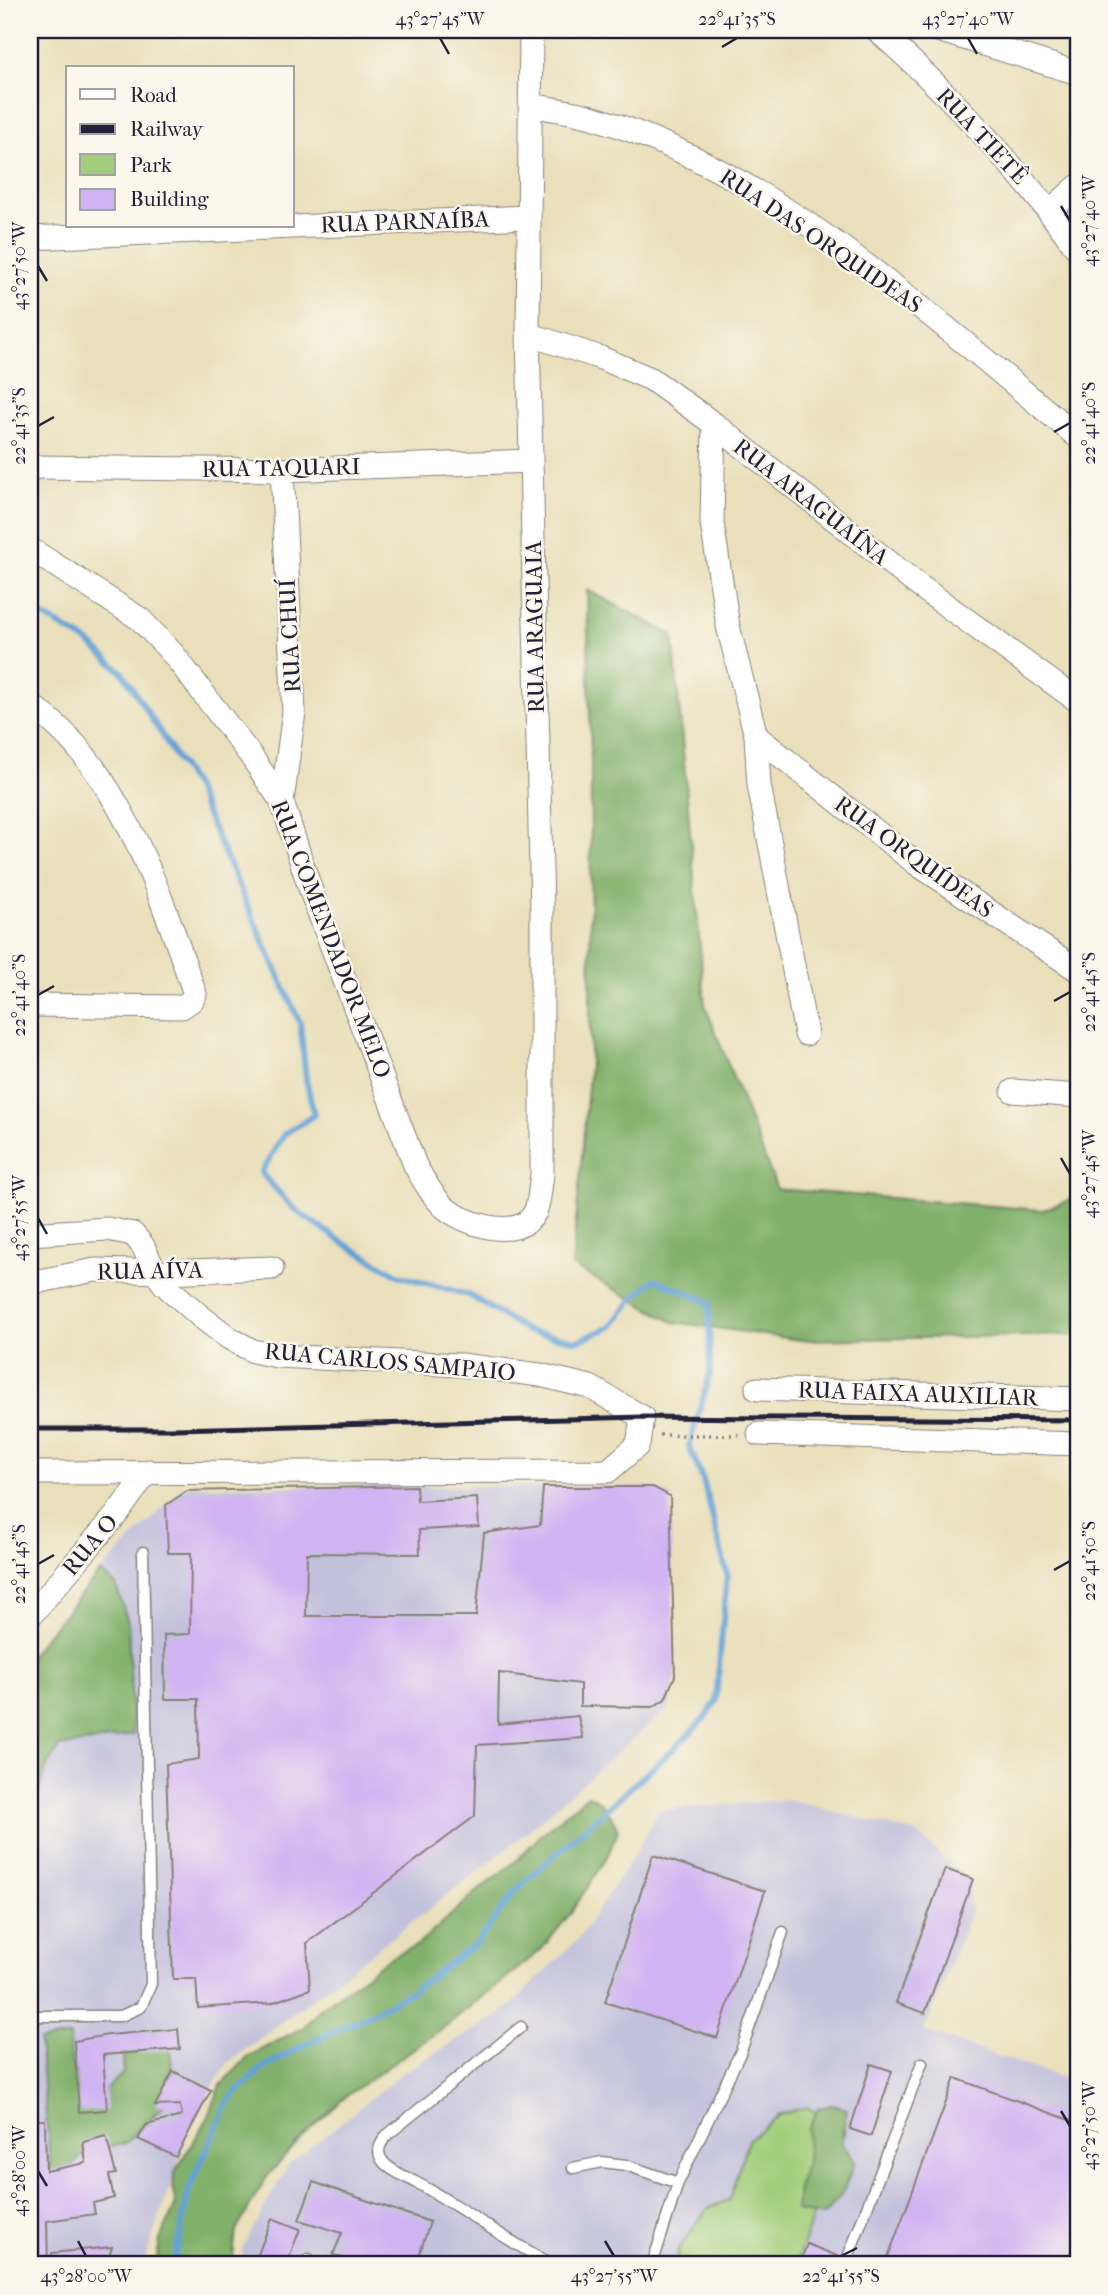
<svg xmlns="http://www.w3.org/2000/svg" width="1108" height="2295" viewBox="0 0 1108 2295" font-family="'IM FELL French Canon',serif">
<rect width="100%" height="100%" fill="#fbf7ec"/>
<filter id="ink" filterUnits="userSpaceOnUse"><feTurbulence type="fractalNoise" baseFrequency=".0143" numOctaves="2"/><feDisplacementMap in="SourceGraphic" scale="14" xChannelSelector="R" yChannelSelector="G"/><feConvolveMatrix kernelMatrix="1 2 1 2 8 2 1 2 1" color-interpolation-filters="sRGB"/></filter>
<filter id="wash" filterUnits="userSpaceOnUse"><feTurbulence type="fractalNoise" baseFrequency=".00686" numOctaves="4" result="noise"/><feDisplacementMap in="SourceGraphic" scale="28" xChannelSelector="R" yChannelSelector="G"/><feGaussianBlur stdDeviation="1.57" result="paint"/><feColorMatrix in="noise" values="0 0 0 0 0 0 0 0 0 0 0 0 0 0 0 0 0 1.4 0 .05"/><feComposite in="paint" operator="in"/></filter>
<g filter="url(#wash)">
<rect width="100%" height="100%" fill="#e9dfba"/>
<!-- industrial -->
<path fill="#c2c1dc" d="M 184,1486 L 653,1487 L 670,1496 L 675,1676 L 669,1708 L 507,1849 L 228,2063 L 193,2119 L 143,2265 L 30,2265 L 30,1654 L 82,1590 Z
M 789,1800 L 917,1833 L 962,1875 L 972,1909 L 924,2031 L 1078,2083 L 1078,2265 L 243,2265 L 242,2249 L 289,2164 L 404,2072 L 504,2012 L 579,1938 L 640,1846 L 658,1810 Z"/>
<!-- green -->
<path fill="#a2cd7a" stroke="#62785a" stroke-width="2" d="M 807,2107 L 845,2131 L 795,2265 L 676,2265 L 678,2250 L 708,2208 L 729,2200 L 748,2140 L 779,2115 Z"/>
<!-- forest -->
<path fill="#81b06a" stroke="#526952" stroke-width="2" d="M 587,590 L 673,635 L 705,1005 L 777,1189 L 1043,1210 L 1078,1197 L 1078,1335 L 800,1340 L 673,1322 L 572,1266 L 590,1064 L 591,760 Z
M 100,1572 L 116,1585 L 128,1623 L 133,1735 L 59,1747 L 47,1766 L 30,1817 L 30,1655 Z
M 588,1795 C 603,1801 612,1816 618,1831 L 608,1855 L 570,1914 L 540,1951 L 443,2028 L 345,2097 L 300,2140 L 267,2176 L 236,2231 L 232,2265 L 156,2265 L 160,2240 L 176,2204 L 172,2187 L 176,2170 L 208,2118 L 221,2085 L 249,2056 L 304,2027 L 319,2010 L 389,1958 L 418,1945 L 474,1894 L 517,1860 L 543,1833 Z
M 155,2031 L 172,2055 L 169,2100 L 126,2143 L 85,2154 L 62,2173 L 51,2170 L 39,2041 L 70,2036 L 71,2062 L 90,2105 L 123,2073 L 124,2041 Z
M 832,2105 L 847,2109 L 841,2142 L 855,2162 L 842,2194 L 823,2216 L 796,2211 L 798,2188 L 807,2163 L 808,2129 L 818,2108 Z"/>
<g fill="none" stroke-linecap="round" stroke-linejoin="round">
<!-- stream -->
<path stroke="#63a2d6" stroke-width="6" d="M 30,611 L 49,619 L 88,642 L 123,673 L 194,786 L 300,1023 L 306,1079 L 314,1115 L 284,1134 L 261,1173 L 295,1210 L 345,1244 L 398,1275 L 469,1295 L 527,1331 L 577,1341 L 611,1327 L 636,1295 L 655,1279 L 709,1302 L 710,1374 L 689,1446 L 703,1480 L 727,1574 L 716,1701 L 705,1718 L 678,1745 L 518,1888 L 477,1943 L 413,1990 L 362,2019 L 310,2042 L 261,2069 L 230,2098 L 189,2189 L 174,2265"/>
</g>
<g id="blocks">
<!-- building -->
<path fill="#d0b3f2" d="M 416,1486 L 417,1501 L 477,1498 L 479,1527 L 419,1530 L 420,1554 L 307,1553 L 306,1616 L 476,1616 L 484,1533 L 540,1525 L 543,1487 L 653,1487 L 670,1496 L 675,1676 L 665,1699 L 653,1707 L 580,1706 L 580,1684 L 499,1673 L 498,1724 L 578,1716 L 583,1738 L 477,1745 L 475,1816 L 307,1943 L 310,1989 L 271,2003 L 198,2008 L 196,1979 L 173,1979 L 166,1764 L 199,1759 L 198,1699 L 165,1699 L 164,1635 L 190,1634 L 191,1553 L 168,1553 L 166,1505 L 187,1491 Z
M 653,1855 L 765,1891 L 717,2038 L 605,2002 Z
M 945,1869 L 973,1879 L 925,2013 L 896,2003 Z
M 178,2029 L 180,2049 L 103,2055 L 107,2110 L 79,2112 L 74,2041 L 108,2035 Z
M 871,2064 L 892,2071 L 871,2136 L 850,2129 Z
M 173,2071 L 211,2090 L 176,2157 L 138,2139 L 146,2125 L 182,2116 L 180,2105 L 155,2106 Z
M 955,2078 L 1078,2123 L 1078,2232 L 1066,2265 L 885,2265 Z
M 30,2120 L 45,2120 L 46,2171 L 86,2163 L 83,2142 L 106,2136 L 116,2174 L 109,2175 L 114,2198 L 93,2203 L 95,2214 L 47,2221 L 48,2265 L 30,2265 Z
M 313,2182 L 430,2222 L 416,2265 L 361,2265 L 333,2255 L 342,2233 L 299,2220 Z
M 272,2218 L 300,2229 L 286,2265 L 254,2265 Z
M 807,2244 L 840,2257 L 837,2265 L 799,2265 Z
M 112,2247 L 106,2265 L 52,2265 L 52,2253 Z"/>
</g>
</g>
<g filter="url(#ink)">
<use href="#blocks" fill-opacity="0" stroke="#86807a" stroke-width="2"/>
<g fill="none" stroke-linecap="round" stroke-linejoin="round">
<defs>
<path id="service" d="M 30,2016 L 121,2016 L 141,2007 L 151,1984 L 143,1552
M 521,2027 L 386,2136 C 382,2142 377,2148 380,2156 C 384,2169 407,2177 419,2184 C 465,2209 507,2242 554,2265
M 573,2168 L 602,2162 L 626,2165 L 678,2183
M 306,2265 L 309,2259
M 652,2265 L 678,2183 L 741,2051 L 783,1932
M 845,2265 L 922,2063"/>
<path id="minor" d="M 877,30 C 952,96 1019,169 1078,250
M 938,30 L 1078,73
M 531,105 C 550,109 570,111 588,116 C 773,170 932,317 1078,437
M 1050,211 L 1078,186
M 30,238 L 528,217
M 528,334 L 601,358 L 651,379 L 714,424 L 914,582 L 1078,701
M 714,424 L 712,523 L 728,626 L 756,736 L 759,785 L 806,1034
M 30,467 L 282,470 L 531,461
M 282,470 L 294,712 L 282,802
M 30,549 L 140,619 L 174,655 L 251,756 L 282,802 L 312,894 L 415,1165 C 423,1180 431,1194 443,1206 C 462,1224 520,1243 535,1212 C 540,1202 540,1186 542,1174 L 542,910 L 528,334 L 531,30
M 30,705 C 119,763 161,897 195,994 L 192,1000 L 182,1007 L 30,1005
M 756,736 L 917,864 L 1078,970
M 1013,1091 L 1078,1096
M 30,1234 L 107,1229 L 133,1234 L 143,1246 L 155,1272 L 165,1285 L 200,1316 L 229,1338 L 253,1351 L 277,1356 L 461,1365 L 540,1375 L 590,1387 L 642,1417 L 638,1445 L 608,1471 L 30,1473
M 30,1283 L 95,1270 L 164,1272 L 272,1268
M 757,1389 L 1078,1399
M 759,1434 L 1078,1444
M 30,1616 L 117,1514 L 148,1471"/>
</defs>
<!-- service casing -->
<use href="#service" stroke="#86807a" stroke-width="13"/>
<!-- minor casing -->
<use href="#minor" stroke="#86807a" stroke-width="25"/>
<!-- path -->
<path stroke="#86807a" stroke-width="3.5" stroke-dasharray="2 5" stroke-linecap="butt" d="M 660,1435 L 740,1435"/>
<!-- service -->
<use href="#service" stroke="#fff" stroke-width="10"/>
<!-- minor -->
<use href="#minor" stroke="#fff" stroke-width="23"/>
<!-- rail -->
<path stroke="#22223b" stroke-width="5" d="M 30,1429 L 176,1429 L 642,1417 L 1078,1420"/>
</g>
</g>
<!-- ticks -->
<path fill="none" stroke="#22223b" stroke-width="2.5" d="M 440,38 L 449,54M 968,38 L 977,54M 722,47 L 737,38M 1061,206 L 1070,221M 38,266 L 47,281M 38,426 L 54,417M 1054,432 L 1070,423M 38,995 L 54,986M 1054,1001 L 1070,992M 1061,1158 L 1070,1174M 38,1218 L 47,1234M 38,1564 L 54,1555M 1054,1570 L 1070,1561M 1061,2111 L 1070,2126M 38,2171 L 47,2186M 78,2241 L 86,2256M 605,2241 L 614,2256M 841,2256 L 857,2248"/>
<g text-anchor="middle" dominant-baseline="central" stroke-width="5" stroke-linejoin="round" paint-order="stroke">
<!-- street labels -->
<g font-size="23" fill="#22223b" stroke="#fbf7ec">
<text transform="translate(982 136) rotate(47)">RUA TIETÊ</text>
<text transform="translate(405 222) rotate(-2)">RUA PARNAÍBA</text>
<text transform="translate(821 241) rotate(34)">RUA DAS ORQUIDEAS</text>
<text transform="translate(281 468) rotate(-1)">RUA TAQUARI</text>
<text transform="translate(811 502) rotate(38)">RUA ARAGUAÍNA</text>
<text transform="translate(535 627) rotate(-91)">RUA ARAGUAIA</text>
<text transform="translate(290 636) rotate(-93)">RUA CHUÍ</text>
<text transform="translate(914 857) rotate(36)">RUA ORQUÍDEAS</text>
<text transform="translate(331 939) rotate(69)">RUA COMENDADOR MELO</text>
<text transform="translate(150 1271) rotate(-1)">RUA AÍVA</text>
<text transform="translate(390 1362) rotate(5)">RUA CARLOS SAMPAIO</text>
<text transform="translate(918 1394) rotate(2)">RUA FAIXA AUXILIAR</text>
<text transform="translate(90 1545) rotate(-50)">RUA O</text>
</g>
</g>
<!-- margin -->
<rect width="1108" height="2295" fill="none" stroke="#fbf7ec" stroke-width="77"/>
<!-- legend -->
<rect x="66" y="66" width="228" height="161" fill="#fbf7ec" stroke="#a4a2a5" stroke-width="2"/>
<rect x="80" y="89" width="35" height="10" fill="#ffffff" stroke="#a4a2a5" stroke-width="2"/>
<text x="130" y="102" font-size="21" fill="#22223b">Road</text>
<rect x="80" y="124" width="35" height="10" fill="#22223b" stroke="#a4a2a5" stroke-width="2"/>
<text x="130" y="136" font-size="21" fill="#22223b">Railway</text>
<rect x="80" y="154" width="35" height="21" fill="#a2cd7a" stroke="#a4a2a5" stroke-width="2"/>
<text x="130" y="172" font-size="21" fill="#22223b">Park</text>
<rect x="80" y="189" width="35" height="21" fill="#d0b3f2" stroke="#a4a2a5" stroke-width="2"/>
<text x="130" y="206" font-size="21" fill="#22223b">Building</text>
<rect x="38" y="38" width="1032" height="2218" fill="none" stroke="#22223b" stroke-width="2.5"/>
<g font-size="18" text-anchor="middle" fill="#22223b">
<text x="440" y="25">43°27'45"W</text>
<text x="737" y="25">22°41'35"S</text>
<text x="968" y="25">43°27'40"W</text>
<text transform="translate(1089 221) rotate(-90)" y="6">43°27'40"W</text>
<text transform="translate(19 266) rotate(-90)" y="6">43°27'50"W</text>
<text transform="translate(1089 423) rotate(-90)" y="6">22°41'40"S</text>
<text transform="translate(19 426) rotate(-90)" y="6">22°41'35"S</text>
<text transform="translate(1089 992) rotate(-90)" y="6">22°41'45"S</text>
<text transform="translate(19 995) rotate(-90)" y="6">22°41'40"S</text>
<text transform="translate(1089 1174) rotate(-90)" y="6">43°27'45"W</text>
<text transform="translate(19 1218) rotate(-90)" y="6">43°27'55"W</text>
<text transform="translate(1089 1561) rotate(-90)" y="6">22°41'50"S</text>
<text transform="translate(19 1564) rotate(-90)" y="6">22°41'45"S</text>
<text transform="translate(1089 2126) rotate(-90)" y="6">43°27'50"W</text>
<text transform="translate(19 2171) rotate(-90)" y="6">43°28'00"W</text>
<text x="86" y="2282">43°28'00"W</text>
<text x="614" y="2282">43°27'55"W</text>
<text x="841" y="2282">22°41'55"S</text>
</g>
</svg>
